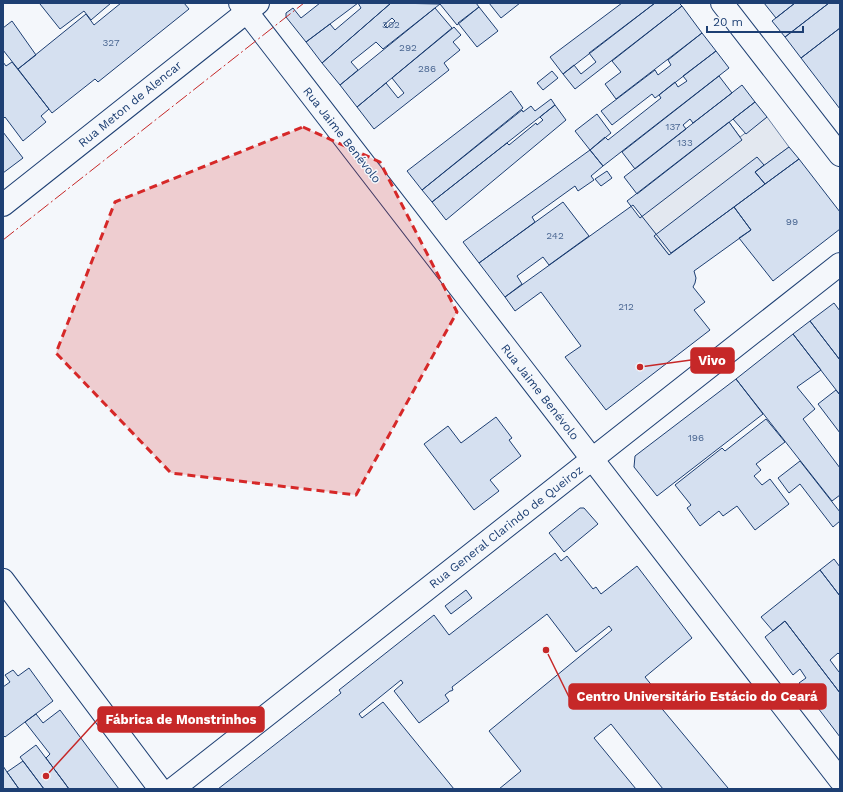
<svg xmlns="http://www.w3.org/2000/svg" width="843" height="792" viewBox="0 0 843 792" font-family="'Work Sans',sans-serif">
<rect width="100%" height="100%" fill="#f4f7fb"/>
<!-- parking -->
<path fill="#e3e8f0" stroke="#687fa3" d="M 767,117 L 789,147 L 755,172 L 765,184 L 669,255 L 640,218 L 729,122 L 740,137 Z"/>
<!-- building -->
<path fill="#d5e0f0" stroke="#1d3f73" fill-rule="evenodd" d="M 41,3 L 111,3 L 91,20 L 84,11 L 60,29 L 40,4 Z
M 121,3 L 184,3 L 189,9 L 98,82 L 95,79 L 52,113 L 18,69 L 86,14 L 94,25 Z
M 320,3 L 358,3 L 306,42 L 286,17 L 286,13 L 293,8 L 301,18 Z
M 358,3 L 391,3 L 322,63 L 306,42 L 330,24 L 335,30 L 361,8 Z
M 391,3 L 440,4 L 383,49 L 376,42 L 351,62 L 358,70 L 340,85 L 322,63 ZM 392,18 L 395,21 L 387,28 L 384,25 Z
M 441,3 L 476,3 L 479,7 L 457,25 L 440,4 Z
M 489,3 L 520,3 L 501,18 Z
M 622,3 L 655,3 L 563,74 L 550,57 Z
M 655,3 L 679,3 L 682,6 L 575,89 L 563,74 L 574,65 L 581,74 L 596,62 L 589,53 Z
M 764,3 L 795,3 L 776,18 Z
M 795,3 L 829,3 L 785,37 L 772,21 Z
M 829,3 L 840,3 L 840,28 L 801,58 L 785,37 Z
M 682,6 L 702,33 L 616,99 L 605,84 L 621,72 L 612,61 Z
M 479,7 L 498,31 L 477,47 L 458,23 Z
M 435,8 L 452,28 L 357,107 L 340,85 Z
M 12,21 L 36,55 L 18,69 L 3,50 L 3,28 Z
M 454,27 L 461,35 L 453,42 L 460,50 L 444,63 L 449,70 L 374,129 L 357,107 L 386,83 L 398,98 L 404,93 L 392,78 Z
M 840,28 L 840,109 L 801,58 Z
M 702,33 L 716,51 L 655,98 L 652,94 L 612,125 L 601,111 L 655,70 L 658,75 L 671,65 L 668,60 Z
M 716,51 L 729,68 L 603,166 L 590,150 L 605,137 L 608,140 L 661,98 L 659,95 L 675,82 L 678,87 L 687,81 L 683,76 Z
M 3,62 L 6,66 L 12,62 L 49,109 L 41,116 L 46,122 L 23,141 L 5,117 L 3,119 Z
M 552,71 L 558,78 L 543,90 L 537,83 Z
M 719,76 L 732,93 L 693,123 L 690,119 L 683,125 L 686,129 L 635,169 L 622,152 Z
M 742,85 L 755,102 L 637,194 L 624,177 Z
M 511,91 L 523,108 L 422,190 L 407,171 Z
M 551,99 L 555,105 L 432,202 L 422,190 L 522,110 L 523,112 L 531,106 L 535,111 Z
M 755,102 L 767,117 L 746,134 L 733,119 Z
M 555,105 L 566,120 L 446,220 L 432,202 L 507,143 L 509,145 L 536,123 L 537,125 L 543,120 L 540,117 Z
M 597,114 L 611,133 L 590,150 L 575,131 Z
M 729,122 L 742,140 L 640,218 L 627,201 Z
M 3,132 L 23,158 L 3,173 Z
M 789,147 L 799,159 L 765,184 L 755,172 Z
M 590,150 L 603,166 L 591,176 L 594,180 L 578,191 L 575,186 L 532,217 L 535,222 L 479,263 L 463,242 Z
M 757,157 L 764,165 L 755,172 L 765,184 L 669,255 L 654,236 Z
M 799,159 L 840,212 L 840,229 L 773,281 L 739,238 L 751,230 L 734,207 Z
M 607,171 L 612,178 L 601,186 L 595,179 Z
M 563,202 L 589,236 L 549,265 L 543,257 L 517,276 L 522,284 L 505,297 L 479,263 Z
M 633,205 L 671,253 L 734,207 L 751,230 L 694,271 L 696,278 L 695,283 L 693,287 L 705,302 L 694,310 L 710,330 L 606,410 L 565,357 L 581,346 L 541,292 L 515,311 L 505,297 Z
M 834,303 L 840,311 L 840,360 L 810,321 Z
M 810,321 L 840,360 L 840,395 L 793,334 Z
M 793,334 L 821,370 L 797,387 L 815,409 L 803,419 L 840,468 L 840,495 L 832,501 L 736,379 Z
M 736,379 L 763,414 L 657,496 L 634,467 L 635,456 Z
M 836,390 L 840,395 L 840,433 L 818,404 Z
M 496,417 L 512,438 L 509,440 L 521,456 L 490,480 L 499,491 L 474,510 L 424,444 L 448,426 L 461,443 Z
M 766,419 L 785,442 L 756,464 L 761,470 L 754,476 L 762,485 L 770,479 L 789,504 L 755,530 L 737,506 L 723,516 L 719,511 L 700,526 L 687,508 L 691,505 L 675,485 L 722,448 L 725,451 Z
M 800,461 L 840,512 L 840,521 L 833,527 L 800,484 L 789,493 L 778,478 Z
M 580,508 L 584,508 L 598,524 L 564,552 L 549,533 Z
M 555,553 L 561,561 L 567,556 L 593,589 L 596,587 L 601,594 L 637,566 L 692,638 L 645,677 L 663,699 L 658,704 L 728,788 L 727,789 L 663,789 L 611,724 L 594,738 L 636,789 L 499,789 L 521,771 L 489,731 L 612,630 L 609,626 L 576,652 L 547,614 L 452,687 L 453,690 L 451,691 L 450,691 L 445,695 L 449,701 L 419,723 L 394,691 L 403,683 L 401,680 L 359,714 L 362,718 L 383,702 L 454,789 L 218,789 L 341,693 L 339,690 L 434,615 L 449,635 Z
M 834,559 L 840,567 L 840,596 L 820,570 Z
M 820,570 L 840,596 L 840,655 L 838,653 L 830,660 L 839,672 L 840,671 L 840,693 L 785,621 L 773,631 L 761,617 Z
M 466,590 L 472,598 L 451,614 L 445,606 Z
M 785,621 L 840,693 L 840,737 L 799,683 L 806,678 L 800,669 L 793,675 L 765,637 Z
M 29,668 L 53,701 L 5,737 L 3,735 L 3,687 L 10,682 L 5,675 L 13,670 L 18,676 Z
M 60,710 L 95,757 L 119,789 L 69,789 L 46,758 L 50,754 L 25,722 L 36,714 L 43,723 Z
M 36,745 L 64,782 L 69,789 L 44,789 L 20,757 Z
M 23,761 L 44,789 L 19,789 L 7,772 Z
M 3,766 L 7,772 L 19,789 L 3,789 Z"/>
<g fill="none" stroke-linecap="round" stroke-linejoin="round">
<defs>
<path id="minor" d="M 240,3 L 840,780
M 722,3 L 840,155
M 3,205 L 258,3
M 3,580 L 160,789
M 173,789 L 840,264"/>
</defs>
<!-- minor casing -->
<use href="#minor" stroke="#1d3f73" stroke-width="24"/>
<!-- minor -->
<use href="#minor" stroke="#f4f7fb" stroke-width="22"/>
<!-- power -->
<path stroke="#c62828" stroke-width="1" stroke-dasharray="14 3 2 3" stroke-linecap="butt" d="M 3,240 L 304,3"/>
</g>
<!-- marked area -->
<path fill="#d62828" fill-opacity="0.2" stroke="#d62828" stroke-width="3" stroke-dasharray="8 5" stroke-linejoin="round" d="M 303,127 L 380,162 L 457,312 L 356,495 L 171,473 L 56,353 L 115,202 Z"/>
<g text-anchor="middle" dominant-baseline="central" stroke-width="3" stroke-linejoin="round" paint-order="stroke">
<!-- number labels -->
<g font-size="10" fill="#4b6792">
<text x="391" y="24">302</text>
<text x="111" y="42">327</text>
<text x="408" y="47">292</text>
<text x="427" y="68">286</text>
<text x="673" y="126">137</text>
<text x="685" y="142">133</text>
<text x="792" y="221">99</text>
<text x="555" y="235">242</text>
<text x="626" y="306">212</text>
<text x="696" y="437">196</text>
</g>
<!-- street labels -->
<g font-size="12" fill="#1d3f73" stroke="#f4f7fb">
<text transform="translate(130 104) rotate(-39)">Rua Meton de Alencar</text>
<text transform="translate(342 135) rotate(52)">Rua Jaime Benévolo</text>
<text transform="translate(540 392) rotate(52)">Rua Jaime Benévolo</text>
<text transform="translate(506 527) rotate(-38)">Rua General Clarindo de Queiroz</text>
</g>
</g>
<!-- callouts -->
<path fill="none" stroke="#c62828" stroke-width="1.5" d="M640 367L691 360M546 650L569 697M46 776L98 719"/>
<g fill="#c62828" stroke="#f4f7fb" stroke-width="1.5">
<circle cx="640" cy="367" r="4"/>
<circle cx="546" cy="650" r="4"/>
<circle cx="46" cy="776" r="4"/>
</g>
<g fill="#c62828" stroke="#c62828" stroke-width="1.5">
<rect x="691" y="348" width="43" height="25" rx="4"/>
<rect x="569" y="684" width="257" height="25" rx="4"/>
<rect x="98" y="707" width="166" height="25" rx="4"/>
</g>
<g font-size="13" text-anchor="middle" font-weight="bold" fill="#fff">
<text x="712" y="365">Vivo</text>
<text x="697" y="701">Centro Universitário Estácio do Ceará</text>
<text x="181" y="724">Fábrica de Monstrinhos</text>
</g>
<!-- border -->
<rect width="843" height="792" fill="none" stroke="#1d3f73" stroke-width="8"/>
<!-- scale -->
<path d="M707 26v6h96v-6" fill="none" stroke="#1d3f73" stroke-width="2"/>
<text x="713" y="26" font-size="12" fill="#1d3f73" stroke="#f4f7fb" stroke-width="3" paint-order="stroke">20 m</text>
</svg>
